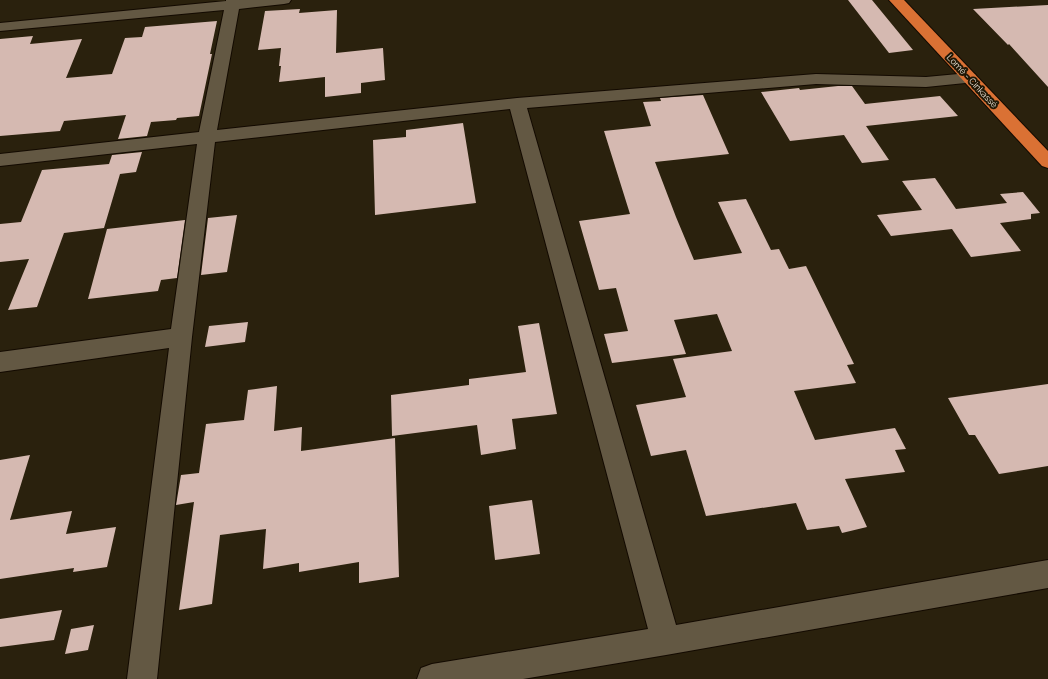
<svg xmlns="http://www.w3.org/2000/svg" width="1048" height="679" viewBox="0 0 1048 679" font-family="Raleway,sans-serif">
<rect width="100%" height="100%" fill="#2a210d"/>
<!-- building -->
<path fill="#d5b9b1" d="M 848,0 L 872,0 L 913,50 L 889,53 Z
M 1048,5 L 1048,87 L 1009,44 L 1008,45 L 973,9 Z
M 300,9 L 299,13 L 337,10 L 336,53 L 383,48 L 385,80 L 361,83 L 361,93 L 325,97 L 325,77 L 279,82 L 281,66 L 279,66 L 281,48 L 258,50 L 265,11 Z
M 217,21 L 210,54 L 212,54 L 199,116 L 177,118 L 176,120 L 151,122 L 147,136 L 118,139 L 126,115 L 64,121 L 60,131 L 0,136 L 0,39 L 33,36 L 30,44 L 82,39 L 66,78 L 112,74 L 125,38 L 142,37 L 145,27 Z
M 838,86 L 852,86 L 865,104 L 940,96 L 958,116 L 866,126 L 889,160 L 862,163 L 844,135 L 790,141 L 761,92 L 799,88 L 800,90 Z
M 703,95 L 729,154 L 655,162 L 676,217 L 694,260 L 742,253 L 718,202 L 746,199 L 771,250 L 779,249 L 789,269 L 806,266 L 854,364 L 847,365 L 856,383 L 794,391 L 815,440 L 895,428 L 906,449 L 895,450 L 905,472 L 845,479 L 867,527 L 842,533 L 839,526 L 807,530 L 796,503 L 706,516 L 686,450 L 651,456 L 636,405 L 686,397 L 673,359 L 732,351 L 717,314 L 674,320 L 686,354 L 612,363 L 604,334 L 628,331 L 616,288 L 599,290 L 579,221 L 630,214 L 604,131 L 651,126 L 643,102 L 661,101 L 660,98 Z
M 463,123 L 476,203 L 375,215 L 373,140 L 406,137 L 406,130 Z
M 142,152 L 136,172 L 120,174 L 104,228 L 64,233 L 37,307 L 8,310 L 29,259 L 0,262 L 0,224 L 21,222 L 42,170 L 109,164 L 112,155 Z
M 935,178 L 956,209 L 1007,203 L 1000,194 L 1023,192 L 1040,213 L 1031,214 L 1031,219 L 1000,223 L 1021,251 L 971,257 L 952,229 L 891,236 L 877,215 L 922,210 L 902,181 Z
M 237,215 L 227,272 L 201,275 L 208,218 Z
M 185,220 L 177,278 L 161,280 L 158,291 L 88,299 L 107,229 Z
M 248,322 L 245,342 L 205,347 L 209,326 Z
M 539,323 L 557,414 L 512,419 L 516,449 L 481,455 L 477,425 L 392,436 L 391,395 L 469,385 L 469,379 L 526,372 L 518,326 Z
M 1048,384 L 1048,466 L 999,474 L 975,435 L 969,435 L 948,398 Z
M 277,386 L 274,431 L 302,427 L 301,451 L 395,438 L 399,577 L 359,583 L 359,562 L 299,572 L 299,563 L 263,569 L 266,529 L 220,535 L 212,604 L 179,610 L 194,502 L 176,505 L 181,475 L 199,473 L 206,424 L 244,420 L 248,390 Z
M 30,455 L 10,520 L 72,511 L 66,534 L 116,527 L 107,567 L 73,572 L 74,568 L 0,579 L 0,460 Z
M 532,500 L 540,554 L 495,560 L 489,506 Z
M 62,610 L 54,640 L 0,647 L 0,619 Z
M 94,625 L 88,650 L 65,654 L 71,629 Z"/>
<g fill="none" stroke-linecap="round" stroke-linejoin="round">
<defs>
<path id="minor" d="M 226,0 L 291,0 L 289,3 L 284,4 L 239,9 L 217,130 L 517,98 L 816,74 L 926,77 L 969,73 L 975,74 L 977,78 L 975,82 L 926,87 L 816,84 L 527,108 L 676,625 L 1048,560 L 1048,588 L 666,655 L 523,679 L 417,679 L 421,668 L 432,664 L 648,629 L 510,109 L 215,142 L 192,337 L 157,679 L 127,679 L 169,348 L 0,372 L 0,352 L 171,329 L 197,144 L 0,166 L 0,154 L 199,132 L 224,10 L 0,31 L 0,23 L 226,1 Z"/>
<path id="highway" d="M 889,0 L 904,0 L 1048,151 L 1048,168 L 1042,166 Z"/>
</defs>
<!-- minor casing -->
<use href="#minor" stroke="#130a00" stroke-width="2"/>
<!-- highway casing -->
<use href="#highway" stroke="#130a00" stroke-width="2"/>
<!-- minor -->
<use href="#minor" fill="#635843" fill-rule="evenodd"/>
<!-- highway -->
<use href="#highway" fill="#da7134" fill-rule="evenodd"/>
</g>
<g text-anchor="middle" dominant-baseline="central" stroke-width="4" stroke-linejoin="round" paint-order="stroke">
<!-- far-street labels -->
<g font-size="9" fill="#e7e1d5" stroke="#201705">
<text transform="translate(972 81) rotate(47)">Lomé - Cinkassé</text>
</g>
</g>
</svg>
